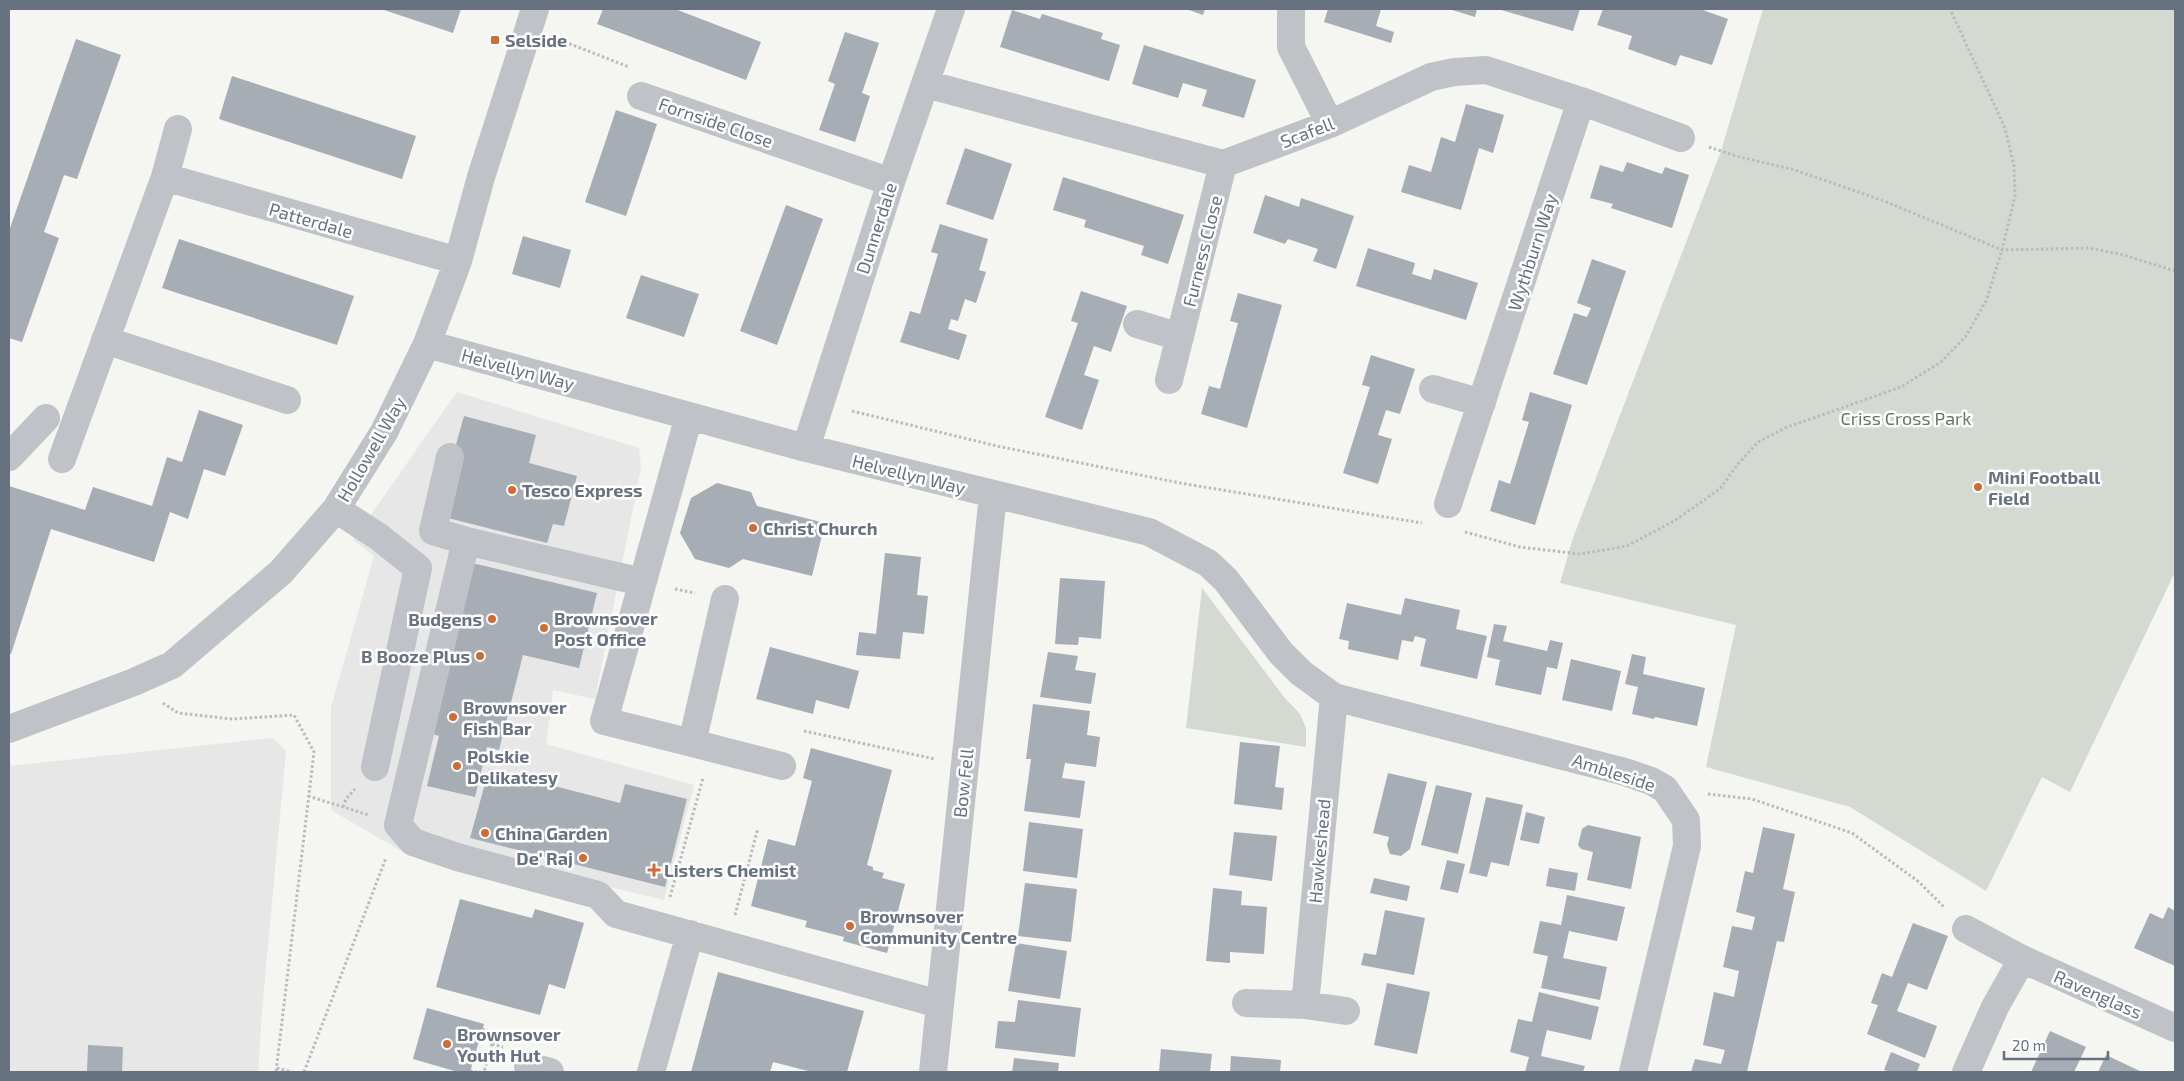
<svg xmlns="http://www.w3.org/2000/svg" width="2184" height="1081" viewBox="0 0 2184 1081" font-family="'Exo 2',sans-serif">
<rect width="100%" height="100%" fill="#f5f5f2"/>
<!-- built -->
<path fill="#e6e7e6" d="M 457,392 L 639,448 L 641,468 L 595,699 L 553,690 L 546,744 L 694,785 L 664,900 L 610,887 L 604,903 L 408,855 L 331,810 L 331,707 L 374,556 L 353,540 Z
M 273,738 L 286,751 L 262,1010 L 258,1072 L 9,1072 L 9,766 Z"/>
<!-- green -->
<path fill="#d4dad2" d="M 1763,9 L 2175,9 L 2175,572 L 2070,792 L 2042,777 L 1986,891 L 1850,807 L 1706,767 L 1736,625 L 1560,583 L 1573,538 L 1721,151 Z
M 1202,588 L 1284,697 L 1300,714 L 1306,728 L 1306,747 L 1186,728 Z"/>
<!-- building -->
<path fill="#a7adb4" d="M 381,9 L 461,9 L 453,33 Z
M 603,9 L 675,9 L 761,42 L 746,80 L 597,24 Z
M 1186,9 L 1205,9 L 1203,15 Z
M 1328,9 L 1381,9 L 1376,26 L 1394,32 L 1391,43 L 1324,22 Z
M 1449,9 L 1477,9 L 1475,17 Z
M 1498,9 L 1580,9 L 1573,31 Z
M 1603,9 L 1700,9 L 1728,19 L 1712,65 L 1680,55 L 1676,66 L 1628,49 L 1632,36 L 1597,25 Z
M 1012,10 L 1040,19 L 1042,14 L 1103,33 L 1101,39 L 1120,45 L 1109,81 L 1000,47 Z
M 845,32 L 879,43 L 862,93 L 870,96 L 855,142 L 819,130 L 835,84 L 828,81 Z
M 76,39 L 121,55 L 77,179 L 64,175 L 44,232 L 59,238 L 22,342 L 9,338 L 9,231 Z
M 1144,45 L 1256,80 L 1244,118 L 1202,106 L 1207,90 L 1183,83 L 1178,98 L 1132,84 Z
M 232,76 L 416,136 L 402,179 L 219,119 Z
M 1466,104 L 1504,115 L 1493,153 L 1479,148 L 1461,210 L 1401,192 L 1409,165 L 1431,172 L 1441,137 L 1455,142 Z
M 616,110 L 657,124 L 626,216 L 585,202 Z
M 965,148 L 1012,164 L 993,220 L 946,204 Z
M 1627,162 L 1662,174 L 1665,167 L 1689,175 L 1672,228 L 1611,208 L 1613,204 L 1590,198 L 1600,165 L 1623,172 Z
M 1063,177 L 1184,215 L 1168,264 L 1141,255 L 1144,246 L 1084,227 L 1086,220 L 1053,210 Z
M 1265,195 L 1299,207 L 1301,198 L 1354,216 L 1336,269 L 1313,261 L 1318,249 L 1288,239 L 1285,244 L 1253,233 Z
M 786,205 L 823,219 L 777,345 L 740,331 Z
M 940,224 L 988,239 L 979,270 L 986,272 L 976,303 L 965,299 L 958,321 L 951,319 L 948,329 L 967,335 L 959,360 L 900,342 L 910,311 L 920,314 L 938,254 L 931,252 Z
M 523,236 L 571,250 L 560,288 L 512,274 Z
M 179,239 L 354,296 L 337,345 L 162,288 Z
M 1368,248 L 1415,263 L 1412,274 L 1431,280 L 1434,269 L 1478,283 L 1466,320 L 1356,286 Z
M 1592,259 L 1626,271 L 1587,385 L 1553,374 L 1574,313 L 1587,317 L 1591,308 L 1577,303 Z
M 641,275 L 699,294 L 684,337 L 626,318 Z
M 1081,291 L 1127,306 L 1111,352 L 1094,346 L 1084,375 L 1099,380 L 1082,430 L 1045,417 L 1078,323 L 1071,321 Z
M 1238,293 L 1282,305 L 1247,428 L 1201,414 L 1209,386 L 1220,389 L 1238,323 L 1230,321 Z
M 1371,355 L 1415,369 L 1400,414 L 1386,410 L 1378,435 L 1392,439 L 1378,484 L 1343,473 L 1370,387 L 1362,385 Z
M 1530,392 L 1572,405 L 1535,525 L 1490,511 L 1499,480 L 1510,484 L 1529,422 L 1522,420 Z
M 199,410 L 243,425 L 225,476 L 204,469 L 188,519 L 170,512 L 154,562 L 51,529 L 11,654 L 9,653 L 9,486 L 85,510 L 93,487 L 152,506 L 167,457 L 182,462 Z
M 464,416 L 536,435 L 529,463 L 577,476 L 564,526 L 553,524 L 547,543 L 444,517 L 462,450 L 455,448 Z
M 717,483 L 751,492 L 757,506 L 825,523 L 812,576 L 743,559 L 729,568 L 695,559 L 680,533 L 691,498 Z
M 885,553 L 921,557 L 917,595 L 928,596 L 924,634 L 903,632 L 900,659 L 856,655 L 859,632 L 876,634 Z
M 468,562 L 597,593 L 579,668 L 523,655 L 499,750 L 487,747 L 475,797 L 427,786 L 439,736 L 427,732 Z
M 1060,578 L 1105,581 L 1101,639 L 1079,637 L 1078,645 L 1055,644 Z
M 1405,598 L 1460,610 L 1456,629 L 1487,636 L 1477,679 L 1420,666 L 1426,639 L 1415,636 L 1413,642 L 1402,640 L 1398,660 L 1348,649 L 1349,641 L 1339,639 L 1347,603 L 1401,615 Z
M 1494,624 L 1507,626 L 1503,641 L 1547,651 L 1550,640 L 1563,643 L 1557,669 L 1547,667 L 1541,695 L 1495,685 L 1500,660 L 1487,657 Z
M 770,647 L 859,671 L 849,709 L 816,700 L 813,714 L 756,699 Z
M 1048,652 L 1078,656 L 1075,670 L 1096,673 L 1091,704 L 1040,697 Z
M 1632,654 L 1646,657 L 1643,674 L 1705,688 L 1697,726 L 1655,717 L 1654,719 L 1632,714 L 1638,687 L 1625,684 Z
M 1571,659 L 1621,671 L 1612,711 L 1562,700 Z
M 1033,704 L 1090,711 L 1087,735 L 1100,737 L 1096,767 L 1065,763 L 1062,778 L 1085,781 L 1080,818 L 1024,811 L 1031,759 L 1026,759 Z
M 1240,742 L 1280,746 L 1275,787 L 1284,788 L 1282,810 L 1234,804 Z
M 811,748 L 892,770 L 867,865 L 873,867 L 873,870 L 884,873 L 882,878 L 905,884 L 887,953 L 843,941 L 844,937 L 805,927 L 807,921 L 751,906 L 768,839 L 795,846 L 812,781 L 803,778 Z
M 489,769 L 620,803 L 625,784 L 687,799 L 665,887 L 470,838 Z
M 1388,773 L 1427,782 L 1410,849 L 1401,856 L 1390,854 L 1387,845 L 1389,837 L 1373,833 Z
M 1436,785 L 1472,793 L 1458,854 L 1421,845 Z
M 1486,797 L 1523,805 L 1509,866 L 1491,862 L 1487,877 L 1469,873 Z
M 1526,812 L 1545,817 L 1539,844 L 1520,840 Z
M 1029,822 L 1083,829 L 1077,878 L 1023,871 Z
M 1588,825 L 1641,837 L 1631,889 L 1587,880 L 1593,852 L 1581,849 L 1578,845 L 1582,829 Z
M 1763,827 L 1795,834 L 1783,889 L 1795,892 L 1784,942 L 1777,941 L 1747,1072 L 1691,1072 L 1695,1059 L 1721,1064 L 1725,1050 L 1703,1045 L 1714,992 L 1734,997 L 1739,971 L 1723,967 L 1732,926 L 1752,930 L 1755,917 L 1736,912 L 1745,871 L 1753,873 Z
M 1234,832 L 1277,836 L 1272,881 L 1229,875 Z
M 1447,860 L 1465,864 L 1458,893 L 1440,889 Z
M 1549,868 L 1578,873 L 1575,891 L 1546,886 Z
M 1374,878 L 1410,886 L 1407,901 L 1370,893 Z
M 1025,883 L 1077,889 L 1071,942 L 1018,936 Z
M 1213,888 L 1242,891 L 1241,905 L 1267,907 L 1264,954 L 1230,952 L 1230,963 L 1206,961 Z
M 1567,895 L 1625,907 L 1617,941 L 1569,931 L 1563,958 L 1607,967 L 1600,1000 L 1541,988 L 1548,956 L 1533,953 L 1540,921 L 1561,925 Z
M 460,899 L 532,918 L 535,909 L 584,923 L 565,989 L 549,984 L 540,1015 L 436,987 Z
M 2168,907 L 2175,911 L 2175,966 L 2134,948 L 2150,913 L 2163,919 Z
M 1385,910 L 1425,918 L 1414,975 L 1361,965 L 1364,953 L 1376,955 Z
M 1913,923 L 1948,936 L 1927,990 L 1908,983 L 1897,1011 L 1937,1026 L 1925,1058 L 1867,1034 L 1878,1005 L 1871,1003 L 1882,973 L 1892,977 Z
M 1016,943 L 1067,951 L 1060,999 L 1008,991 Z
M 718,972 L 864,1011 L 847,1072 L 812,1072 L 773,1062 L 770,1072 L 691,1072 Z
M 1387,983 L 1430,992 L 1417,1054 L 1374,1045 Z
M 1539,992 L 1599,1007 L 1591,1040 L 1547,1030 L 1544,1042 L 1541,1056 L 1585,1066 L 1583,1072 L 1525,1072 L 1529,1057 L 1510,1052 L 1518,1019 L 1532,1022 Z
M 1018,1000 L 1081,1008 L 1075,1057 L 995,1048 L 998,1021 L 1015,1022 Z
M 427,1008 L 484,1024 L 470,1072 L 458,1072 L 413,1059 Z
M 2050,1031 L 2086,1047 L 2074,1072 L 2031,1072 Z
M 88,1045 L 123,1047 L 122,1072 L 87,1072 Z
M 1161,1049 L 1212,1054 L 1210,1072 L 1159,1072 Z
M 1891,1052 L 1920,1064 L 1917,1072 L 1891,1072 L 1884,1070 Z
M 2106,1055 L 2142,1072 L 2098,1072 Z
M 1231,1056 L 1281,1060 L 1280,1072 L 1230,1072 Z
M 1014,1058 L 1059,1063 L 1058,1072 L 1012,1072 Z"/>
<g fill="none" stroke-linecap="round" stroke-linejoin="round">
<!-- path -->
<path stroke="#b9bbbe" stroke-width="3" stroke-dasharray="2.5 2.5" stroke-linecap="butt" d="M 560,40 L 629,67
M 1709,147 L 1736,156 L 1795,170 L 1884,201 L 2002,250 L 2089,248 L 2124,255 L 2175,271
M 852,411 L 997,446 L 1180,483 L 1422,523
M 1465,532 L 1520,547 L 1580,554 L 1627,546 L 1674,521 L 1720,489 L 1737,465 L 1758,442 L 1785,428 L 1901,387 L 1941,362 L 1966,336 L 1986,301 L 2002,250 L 2015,196 L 2014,166 L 2005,128 L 1950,9
M 675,589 L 695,593
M 163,703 L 178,713 L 232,719 L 294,715 L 314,752 L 276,1072
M 804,731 L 935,759
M 1708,794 L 1752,799 L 1852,833 L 1919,882 L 1944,907
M 308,796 L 369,815
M 343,807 L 346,799 L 355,789
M 670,897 L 703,778
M 735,915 L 758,828
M 482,1029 L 495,1033 L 484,1072
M 492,1044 L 503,1047
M 277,1068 L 292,1072
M 470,1071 L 476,1072
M 304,1072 L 386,858"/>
<!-- minor -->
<path stroke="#bfc2c6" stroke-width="28" d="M 1291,9 L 1291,47 L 1330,124
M 926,84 L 1223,164 L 1330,124 L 1431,77 L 1454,72 L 1486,70 L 1581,101 L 1681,138
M 641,96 L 891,182
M 165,177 L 458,261
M 1137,324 L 1180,337
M 105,340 L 287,400
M 427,344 L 806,448 L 1149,532 L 1208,563 L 1226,580 L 1281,653 L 1301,673 L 1334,697 L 1625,772 L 1651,781 L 1665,789 L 1686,820 L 1687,846 L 1633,1072
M 1169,380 L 1223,164
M 1433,389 L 1482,403
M 689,416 L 604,721 L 692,743 L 725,599
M 806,448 L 891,182 L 951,9
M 9,457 L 46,418
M 450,457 L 433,531 L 466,541 L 398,825 L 413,842 L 457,857 L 598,895 L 616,914 L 939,1004
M 62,459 L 165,177 L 178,129
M 1448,504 L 1581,101
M 336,509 L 379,537 L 418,568 L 375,767
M 466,541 L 642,582
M 9,729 L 134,682 L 172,665 L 281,572 L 336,509 L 384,432 L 427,344 L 458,261 L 481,177 L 535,9
M 692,743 L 782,766
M 1966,929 L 2022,959 L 2175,1028
M 1246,1003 L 1305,1005 L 1346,1011
M 1305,1005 L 1334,697
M 528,1066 L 550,1072
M 651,1072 L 690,934
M 933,1072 L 993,495
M 1966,1072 L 1995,1007 L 2022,959"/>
</g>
<!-- markers -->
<g fill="#d16b36" stroke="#fff" stroke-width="2">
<rect x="490" y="35" width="10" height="10" rx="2.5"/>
<circle cx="1978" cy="487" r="5"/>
<circle cx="512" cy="490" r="5"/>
<circle cx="753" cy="528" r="5"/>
<circle cx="492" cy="619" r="5"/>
<circle cx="544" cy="628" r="5"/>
<circle cx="480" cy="656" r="5"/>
<circle cx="453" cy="717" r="5"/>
<circle cx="457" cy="766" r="5"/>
<circle cx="485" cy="833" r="5"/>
<circle cx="583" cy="858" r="5"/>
<path d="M651.5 862.5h5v5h5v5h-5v5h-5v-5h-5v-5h5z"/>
<circle cx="850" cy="926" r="5"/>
<circle cx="447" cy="1044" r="5"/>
</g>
<g text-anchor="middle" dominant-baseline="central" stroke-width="5" stroke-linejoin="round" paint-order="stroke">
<!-- poi labels -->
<g font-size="18" font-weight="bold" fill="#677280" stroke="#fff" text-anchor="start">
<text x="505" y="40">Selside</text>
<text x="1988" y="477">Mini Football<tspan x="1988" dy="21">Field</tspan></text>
<text x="522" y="490">Tesco Express</text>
<text x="763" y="528">Christ Church</text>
<text x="554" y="618">Brownsover<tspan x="554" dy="21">Post Office</tspan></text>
<text x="482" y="619" text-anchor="end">Budgens</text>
<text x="470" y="656" text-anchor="end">B Booze Plus</text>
<text x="463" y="707">Brownsover<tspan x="463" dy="21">Fish Bar</tspan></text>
<text x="467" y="756">Polskie<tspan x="467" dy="21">Delikatesy</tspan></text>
<text x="495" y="833">China Garden</text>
<text x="573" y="858" text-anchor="end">De' Raj</text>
<text x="664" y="870">Listers Chemist</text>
<text x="860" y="916">Brownsover<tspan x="860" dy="21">Community Centre</tspan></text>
<text x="457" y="1034">Brownsover<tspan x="457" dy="21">Youth Hut</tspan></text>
</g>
<!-- street labels -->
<g font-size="18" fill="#677280" stroke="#fff">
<text transform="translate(716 122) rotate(19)">Fornside Close</text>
<text transform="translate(1307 132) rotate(-21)">Scafell</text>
<text transform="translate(311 220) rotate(16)">Patterdale</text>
<text transform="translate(876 228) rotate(-72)">Dunnerdale</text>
<text transform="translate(1202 251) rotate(-76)">Furness Close</text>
<text transform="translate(1532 252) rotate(-72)">Wythburn Way</text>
<text transform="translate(518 369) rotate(15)">Helvellyn Way</text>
<text transform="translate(371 449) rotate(-60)">Hollowell Way</text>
<text transform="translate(909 474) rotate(14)">Helvellyn Way</text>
<text transform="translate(1614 772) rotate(18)">Ambleside</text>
<text transform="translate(963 783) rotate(-84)">Bow Fell</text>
<text transform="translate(1319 851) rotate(-85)">Hawkeshead</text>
<text transform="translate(2098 994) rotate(24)">Ravenglass</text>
</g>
<!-- park labels -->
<g font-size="18" fill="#677865" stroke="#fff">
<text x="1906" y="418">Criss Cross Park</text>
</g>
</g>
<!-- border -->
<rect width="2184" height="1081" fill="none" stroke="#677280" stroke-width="20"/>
<!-- scale -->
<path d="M2004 1051v8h104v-8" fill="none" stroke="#677280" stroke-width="2.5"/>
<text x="2012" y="1051" font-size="15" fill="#677280" stroke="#ffffff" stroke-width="4" paint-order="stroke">20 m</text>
</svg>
